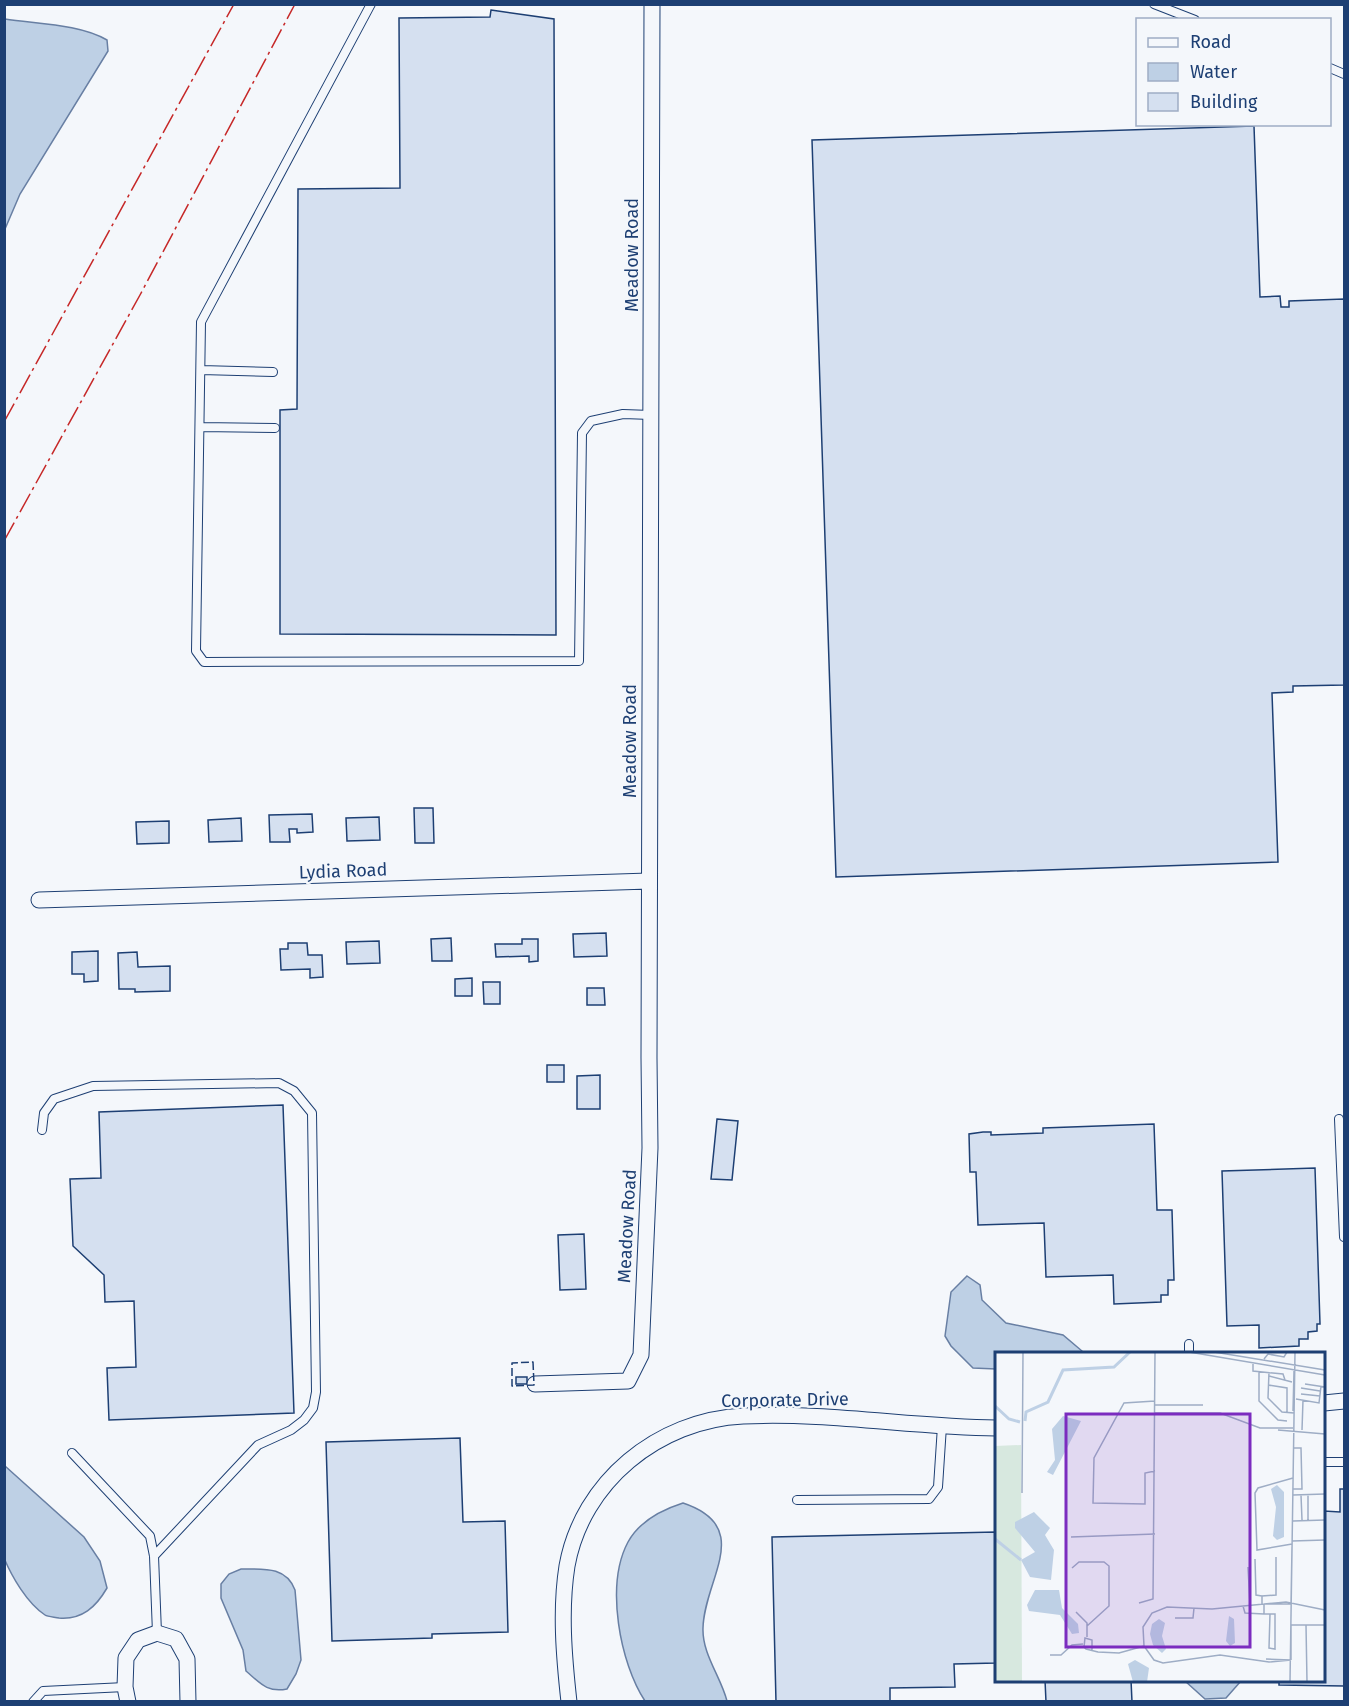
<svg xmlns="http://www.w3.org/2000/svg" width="1349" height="1706" viewBox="0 0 1349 1706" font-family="'Fira Sans',sans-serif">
<rect width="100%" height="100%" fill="#f4f7fb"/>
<!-- water -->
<path fill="#bed0e5" stroke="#687fa3" stroke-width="1.5" d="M 5,19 C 37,24 80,24 107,40 L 108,51 L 20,194 L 5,229 Z
M 967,1276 L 980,1285 L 982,1300 L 1006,1323 L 1063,1335 L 1082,1351 L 1082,1353 L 996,1354 L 996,1369 L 973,1368 L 951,1346 L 945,1336 L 951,1292 Z
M 5,1466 L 84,1537 L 100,1561 L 107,1588 C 96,1607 82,1620 59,1618 C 55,1617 48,1617 45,1615 C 27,1603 12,1577 4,1558 Z
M 683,1503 C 755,1527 704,1579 703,1628 C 702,1654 721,1677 727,1701 L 645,1701 C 620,1663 605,1585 628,1542 C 639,1522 661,1510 683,1503 Z
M 241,1569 C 263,1569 286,1566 295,1590 L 301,1660 L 296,1674 L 287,1689 C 267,1693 260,1683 246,1671 L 243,1650 L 221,1598 L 221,1584 L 229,1574 Z
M 1185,1681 L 1241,1680 L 1241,1681 L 1226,1698 L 1205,1699 Z"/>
<!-- building -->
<path fill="#d5e0f0" stroke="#1d3f73" stroke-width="1.5" d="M 491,10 L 554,19 L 556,635 L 280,634 L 280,410 L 297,409 L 298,189 L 400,188 L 399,18 L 490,17 Z
M 1254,126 L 1260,297 L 1280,296 L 1281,307 L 1289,307 L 1289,301 L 1344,299 L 1344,685 L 1293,686 L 1293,692 L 1272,693 L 1278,862 L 836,877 L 812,140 Z
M 414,808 L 433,808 L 434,843 L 415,843 Z
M 312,814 L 313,832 L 297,833 L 297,829 L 289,829 L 290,842 L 270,842 L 269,815 Z
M 379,817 L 380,840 L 347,841 L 346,818 Z
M 241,818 L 242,841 L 209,842 L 208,820 Z
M 169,821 L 169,843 L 137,844 L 136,822 Z
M 606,933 L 607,956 L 574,957 L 573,934 Z
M 451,938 L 452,961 L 432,961 L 431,939 Z
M 522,939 L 538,939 L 538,961 L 529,962 L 529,956 L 496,957 L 495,944 L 522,944 Z
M 379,941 L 380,963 L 347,964 L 346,942 Z
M 288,943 L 307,943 L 308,955 L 322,955 L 323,977 L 310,978 L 310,969 L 281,970 L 280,949 L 288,949 Z
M 98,951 L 98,981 L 84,982 L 84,974 L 72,974 L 72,952 Z
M 137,952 L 138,967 L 170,966 L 170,991 L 135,992 L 135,989 L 119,989 L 118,953 Z
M 472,978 L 472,996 L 455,996 L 455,979 Z
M 483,982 L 500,982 L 500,1004 L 484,1004 Z
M 587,988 L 604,988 L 605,1005 L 587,1005 Z
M 547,1065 L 564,1065 L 564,1082 L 547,1082 Z
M 600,1075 L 600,1109 L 577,1109 L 577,1076 Z
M 283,1105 L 294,1413 L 109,1420 L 107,1368 L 136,1367 L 134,1301 L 105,1302 L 104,1275 L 73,1246 L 70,1179 L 101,1178 L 99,1112 Z
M 717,1119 L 738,1121 L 732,1180 L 711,1179 Z
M 1154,1124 L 1157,1210 L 1172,1210 L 1174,1280 L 1168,1280 L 1168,1295 L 1161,1295 L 1161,1302 L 1114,1304 L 1113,1275 L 1046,1277 L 1044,1223 L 978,1225 L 976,1172 L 970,1172 L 969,1134 L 983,1132 L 991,1132 L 991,1135 L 1043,1133 L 1043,1128 Z
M 1315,1168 L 1320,1324 L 1317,1324 L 1317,1331 L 1308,1332 L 1308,1339 L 1299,1339 L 1299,1346 L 1259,1348 L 1259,1325 L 1227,1326 L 1222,1171 Z
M 584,1234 L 586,1289 L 560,1290 L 558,1235 Z
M 516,1377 L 527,1377 L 527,1384 L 516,1384 Z
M 460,1438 L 463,1522 L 505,1521 L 508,1632 L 432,1634 L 432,1638 L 332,1641 L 326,1442 Z
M 1340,1489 L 1344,1489 L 1344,1686 L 1279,1685 L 1279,1680 L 1324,1680 L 1324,1511 L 1340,1512 Z
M 996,1532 L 996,1663 L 954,1664 L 955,1687 L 890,1688 L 890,1702 L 776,1702 L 772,1537 Z
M 1045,1680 L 1131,1680 L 1132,1702 L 1046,1702 Z"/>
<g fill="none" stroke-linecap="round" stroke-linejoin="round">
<defs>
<path id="lane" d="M 371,4 L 201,322 L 196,651 L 204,662 L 579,661 L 582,433 L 591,421 L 623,414 L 651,415
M 1154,4 L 1195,20
M 1330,68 L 1344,74
M 201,370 L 273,372
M 200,427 L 275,428
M 1339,1119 L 1344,1237
M 42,1130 L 44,1113 L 54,1099 L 93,1086 L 279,1083 L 294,1091 L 312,1113 L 316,1392 L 313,1408 L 304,1420 L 291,1430 L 258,1445 L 154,1556
M 1189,1344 L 1189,1354
M 72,1453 L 150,1536 L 154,1556 L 157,1633
M 1324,1462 L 1344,1462
M 797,1500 L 929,1499 L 938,1487 L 942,1426
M 33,1702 L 43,1691 L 125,1687"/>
<path id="street" d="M 39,900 L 649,881
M 535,1384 L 628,1381 L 641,1355 L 650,1148 L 649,1058 L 652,4
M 1324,1403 L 1344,1401
M 128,1702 L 125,1687 L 126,1658 L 138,1640 L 157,1633 L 176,1639 L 187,1659 L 188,1702
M 569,1702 C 564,1657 560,1610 567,1566 C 582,1482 658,1420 743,1416 C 828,1412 912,1427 996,1428"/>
</defs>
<!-- lane casing -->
<use href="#lane" stroke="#1d3f73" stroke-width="10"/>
<!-- street casing -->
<use href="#street" stroke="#1d3f73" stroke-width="17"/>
<!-- lane -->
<use href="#lane" stroke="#f4f7fb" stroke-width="8"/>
<!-- street -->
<use href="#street" stroke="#f4f7fb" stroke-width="15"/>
<!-- fence -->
<path stroke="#1d3f73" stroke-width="1.5" stroke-dasharray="8 3" stroke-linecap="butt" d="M 533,1362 L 534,1385 L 512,1386 L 512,1363 Z"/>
<!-- power -->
<path stroke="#c62828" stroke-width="1.5" stroke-dasharray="21 4.5 3 4.5" stroke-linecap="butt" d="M 4,422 L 234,4
M 4,541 L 140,295 L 295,4"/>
</g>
<g text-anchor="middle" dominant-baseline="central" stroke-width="4.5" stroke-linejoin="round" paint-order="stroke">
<!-- street labels -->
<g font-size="18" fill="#1d3f73" stroke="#f4f7fb">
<text transform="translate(632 255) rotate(-90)">Meadow Road</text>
<text transform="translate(630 741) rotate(-90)">Meadow Road</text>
<text transform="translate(343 871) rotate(-2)">Lydia Road</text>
<text transform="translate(627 1226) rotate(-87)">Meadow Road</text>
<text transform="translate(785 1400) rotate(-1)">Corporate Drive</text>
</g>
</g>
<!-- overview -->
<g transform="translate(995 1352)">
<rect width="330" height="330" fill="#f4f7fb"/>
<path d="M 26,93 L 27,330 L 0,330 L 0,94 Z" fill="#d7e8df"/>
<path d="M 68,64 L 86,69 L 58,123 L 52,120 L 60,108 L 57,77 ZM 282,133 L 289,140 L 289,185 L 282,188 L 278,184 L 281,155 L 276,137 ZM 39,160 L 55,176 L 50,183 L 59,198 L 56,228 L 35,225 L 26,208 L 40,200 L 20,176 L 20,170 ZM 40,238 L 64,238 L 67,256 L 83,272 L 84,281 L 77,282 L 65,263 L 34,259 L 32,253 ZM 234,264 L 239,267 L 240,291 L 235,294 L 231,289 ZM 164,267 L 170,271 L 167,284 L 171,297 L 167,301 L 158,293 L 155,282 L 157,272 ZM 140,308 L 154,316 L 152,330 L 138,330 L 133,312 Z" fill="#bed0e5"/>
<path fill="none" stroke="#bed0e5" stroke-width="3" d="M 0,54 L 14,67 L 25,70M 30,69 L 31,60 L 53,50 L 68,18 L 119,15 L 135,0M 0,187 L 26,208"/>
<path fill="none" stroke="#9eadc5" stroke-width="1.5" d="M 194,0 L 330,23M 219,0 L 330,18M 269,7 L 273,2 L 289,5 L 292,0M 258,12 L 258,19 L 288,22 L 290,28M 264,19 L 264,49 L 283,68 L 292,69M 274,20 L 273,46 L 287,60 L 299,61M 274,24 L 297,30M 310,32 L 330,35M 273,33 L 292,36 L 292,61M 306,36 L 325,39M 306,42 L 325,44M 301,47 L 324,51 L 326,34M 160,53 L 208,53M 298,59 L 299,19M 160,61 L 225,61 L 265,76 L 298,76M 283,78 L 330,82M 307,78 L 308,48M 298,96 L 306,96 L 307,137 L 298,137M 160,119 L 150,121 L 150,152 L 98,151 L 99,106 L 129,51 L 160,49M 27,141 L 28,0M 298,143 L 330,142M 306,143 L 307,168M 313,143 L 313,168M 298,169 L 330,168M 76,185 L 160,182M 297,189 L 330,188M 297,192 L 262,198 L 260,141 L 263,136 L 298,126M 260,207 L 261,243 L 267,244M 253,215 L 255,253M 77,216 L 84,210 L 109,210 L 114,214 L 114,254 L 92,274M 144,251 L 158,247 L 160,0M 267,252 L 267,244 L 281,243 L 281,205M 269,252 L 269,262 L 275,262 L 274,296 L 280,297 L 280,262 L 275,262M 269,252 L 296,252M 296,252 L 297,195M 248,254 L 250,261 L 269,262M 81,260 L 92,271 L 92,285M 180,266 L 198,266 L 199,256M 296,273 L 330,273M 311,273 L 312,330M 97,298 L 97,288 L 90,286 L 89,295 L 91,297 L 103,300 L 124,301 L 149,294M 55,303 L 66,303 L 77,293 L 88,292M 271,307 L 296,308M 296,308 L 274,310 L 225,303 L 168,311 L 159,308 L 149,294 L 148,275 L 157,261 L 172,255 L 217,257 L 291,250 L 330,258M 296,308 L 296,273M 295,330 L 300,0"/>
<path fill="#7b2cbf" fill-opacity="0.15" stroke="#7b2cbf" stroke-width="3" d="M 71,62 L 255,62 L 255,295 L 71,295 Z"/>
<rect width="330" height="330" fill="none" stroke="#1d3f73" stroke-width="3"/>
</g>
<!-- border -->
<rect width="1349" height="1706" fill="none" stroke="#1d3f73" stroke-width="12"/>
<!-- legend -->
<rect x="1136" y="18" width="195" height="108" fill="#f4f7fb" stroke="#9eadc5" stroke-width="1.5"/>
<rect x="1148" y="38" width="30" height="9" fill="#f4f7fb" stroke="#9eadc5" stroke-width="1.5"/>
<text x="1190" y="48" font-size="18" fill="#1d3f73">Road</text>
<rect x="1148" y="63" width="30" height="18" fill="#bed0e5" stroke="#9eadc5" stroke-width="1.5"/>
<text x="1190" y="78" font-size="18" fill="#1d3f73">Water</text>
<rect x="1148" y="93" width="30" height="18" fill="#d5e0f0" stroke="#9eadc5" stroke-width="1.5"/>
<text x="1190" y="108" font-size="18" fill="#1d3f73">Building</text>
</svg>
